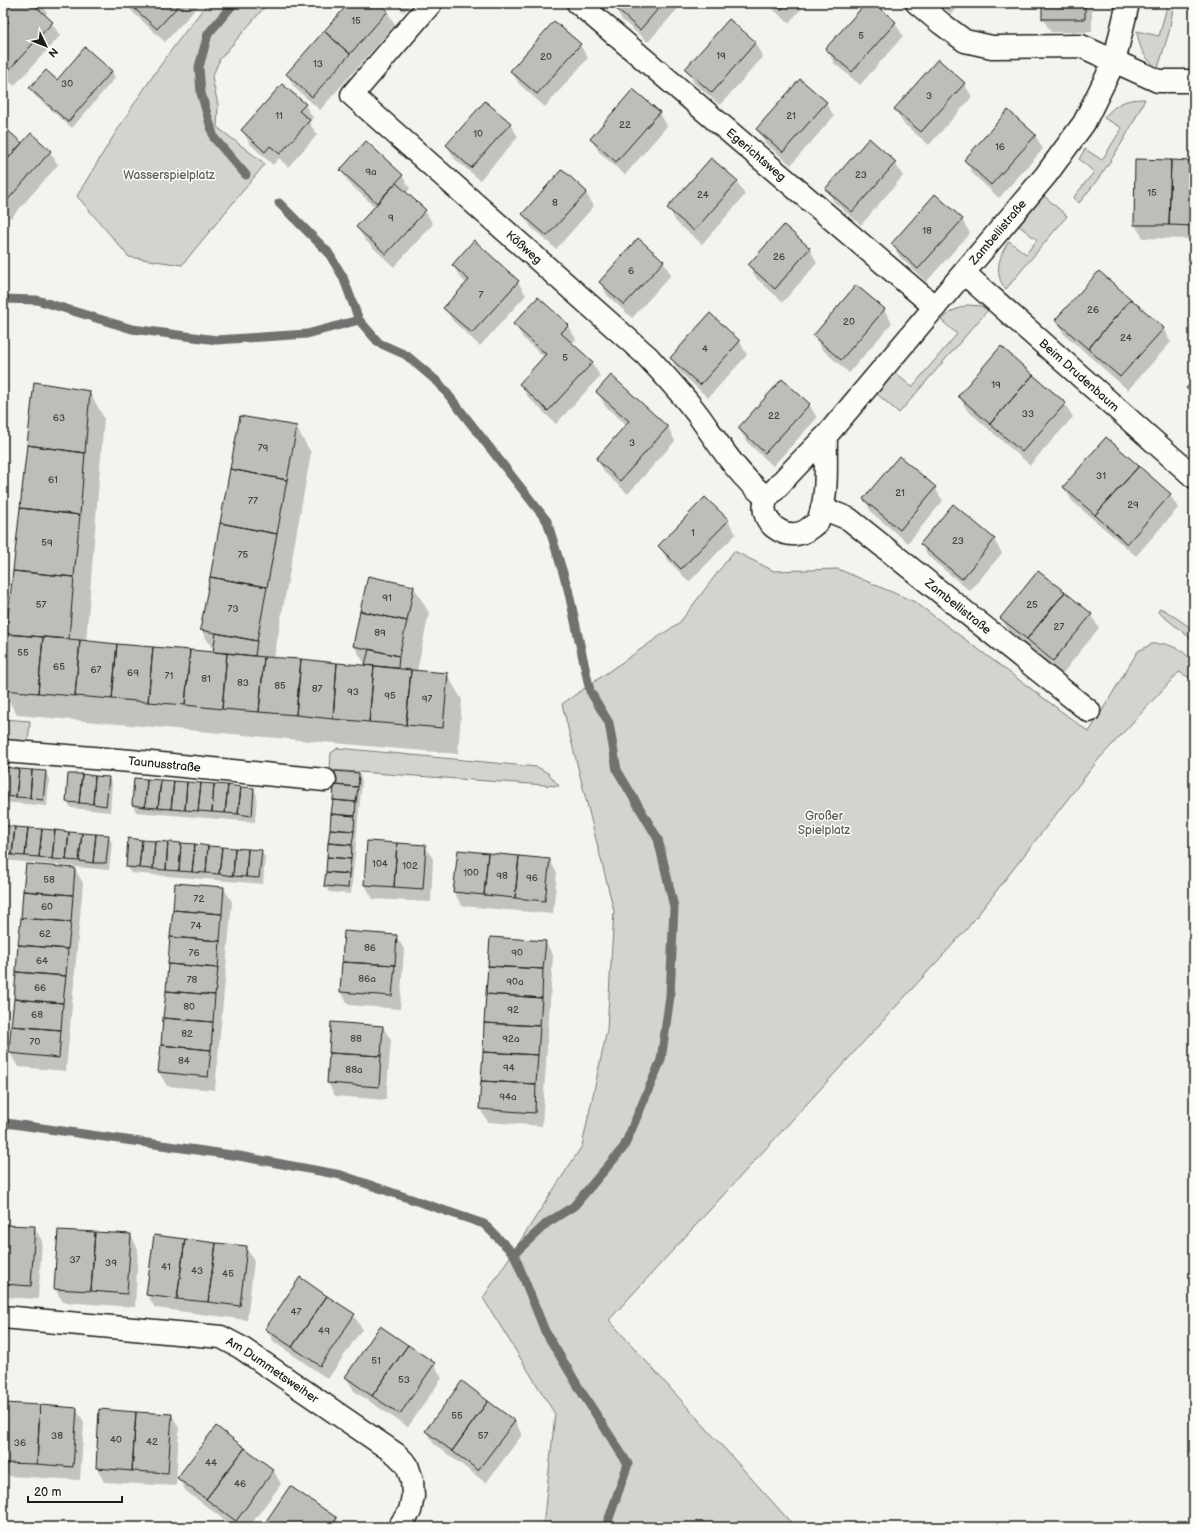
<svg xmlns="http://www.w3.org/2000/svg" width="1197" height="1530" font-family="'Balsamiq Sans',sans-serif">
<rect width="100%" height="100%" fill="#f4f3ee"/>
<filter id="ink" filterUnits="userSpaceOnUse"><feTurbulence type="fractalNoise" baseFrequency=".025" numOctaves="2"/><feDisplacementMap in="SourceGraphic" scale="8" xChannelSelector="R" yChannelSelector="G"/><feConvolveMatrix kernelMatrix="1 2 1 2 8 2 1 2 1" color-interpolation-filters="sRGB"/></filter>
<g filter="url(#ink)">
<!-- green -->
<path fill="#d4d3cf" stroke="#787876" d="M208 3H268L220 59 212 77 218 105 217 127 265 164 182 265 129 257 77 196C117 129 158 63 208 3Z
M1168 3H1174L1169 32 1158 68C1144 59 1139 47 1137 31L1159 36Z
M1145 99C1127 137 1106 171 1079 203L1073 198 1094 172 1079 159 1085 149 1102 160 1122 128 1104 118C1116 103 1126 99 1145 99Z
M1043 195 1067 216 1006 289C993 275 999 255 1009 241L1026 254 1037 240 1018 225Z
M967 305 981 306 988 310 899 413 877 394 895 373 912 387 957 334 941 320 952 311Z
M734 551 774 571 838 569 915 602 1089 732 1138 651 1152 644H1166L1181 650 1194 662V680L1179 672 1098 760 966 930 609 1320 795 1527H543L555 1414 483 1298 582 1146 607 1030 614 911 562 704 680 622Z
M1160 608 1166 611 1194 630V641L1158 612Z
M3 719 30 721 28 744 3 742Z
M338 748 537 767 548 773 559 786 330 770 331 753Z"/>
<!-- shadow -->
<path fill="#0003" d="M12 3H42L47 13 44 16 52 23 60 36 14 86 3 75V31L8 25 3 17V12Z
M123 3H201L165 42Z
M350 3H377L387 11 395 25 320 110 295 88 287 74Z
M394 3H412L404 12Z
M617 3H683L648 42 622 20 615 6Z
M766 3H806L789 23Z
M867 3H872L895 23 903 36 860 85 834 63 827 49Z
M939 3H961L951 14Z
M1043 3H1092V32H1051L1043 19Z
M729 21 755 43 763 57 720 105 694 83 687 69Z
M580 45 588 58 545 107 519 84 512 71Z
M112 71 115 78 72 128 34 95 31 89 57 81Z
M964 83 972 97 929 145 903 123 895 109Z
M634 90 660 113 667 126 625 175 599 152 591 139Z
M826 103 834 116 791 165 765 143 757 129Z
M305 105 313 118 309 122 317 135 288 167 279 158 273 165 250 144 242 130Z
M510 124 518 137 480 180 455 159 447 145Z
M3 127 22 144 50 152 58 165 11 218 3 211Z
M1035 135 1043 149 999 198 973 174 965 160Z
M1194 161V239L1143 238 1135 225Z
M895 163 903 176 861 225 834 202 827 189Z
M341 170 402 175 410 189 406 193 425 211 433 224 394 267 365 240 357 227 375 207 349 183Z
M562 170 586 193 594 206 556 249 531 227 523 214Z
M737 182 745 195 702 244 676 222 669 208Z
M962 220 970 233 926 282 900 257 892 244Z
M784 226 810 249 817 263 783 302 757 279 749 266Z
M474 242 518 282 526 295 480 346 453 321 445 308 467 284 461 278 453 265Z
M663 261 671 275 632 318 608 296 600 282Z
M884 310 892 323 849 373 822 349 814 336Z
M710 315 740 342 747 355 708 398 679 371 671 358Z
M1057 321 1163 328 1171 342 1128 390 1064 334Z
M515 324 568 326 576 339 572 344 592 363 600 376 556 424 528 397 520 384 544 357 523 338Z
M35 383 89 391 104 418 86 642 215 653 201 630 296 427 311 453 274 658 366 666 354 646 414 587 429 613 417 671 447 674 462 700 458 754 17 715 3 691V682Z
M598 392 668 427 675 441 628 494 605 473 597 459 627 425 605 406Z
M959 396 1065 404 1073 417 1030 465 967 410Z
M809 404 817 418 773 466 747 442 739 429Z
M900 458 935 488 943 501 908 543 872 513 864 499Z
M1064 487 1170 495 1178 508 1136 556 1072 501Z
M705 499 728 521 736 534 689 582 667 559 659 546Z
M994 540 1002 553 970 591 929 557 921 544Z
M1091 615 1099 628 1062 674 1009 631 1001 618Z
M3 768 46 772 49 779 47 806 3 802Z
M358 774 362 780 351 894 329 892 325 886Z
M108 778 112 784 110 812 71 808 67 802Z
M135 779 254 789 257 796 255 822 136 812 133 805Z
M3 827 108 836 112 843 109 870 3 860Z
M368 842 425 846 433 859 431 902 373 899 365 885Z
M261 851 265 857 263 884 131 873 127 866Z
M459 851 549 860 557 873 553 914 462 906 454 892Z
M26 865 75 869 83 883 66 1071 18 1067 10 1053Z
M176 884 224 888 232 902 215 1090 167 1086 159 1072Z
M396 936 404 949 400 1009 349 1005 341 992Z
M545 942 553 955 542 1126 488 1122 480 1109Z
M383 1027 391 1040 386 1100 335 1096 328 1083Z
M3 1226 34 1227 42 1241 38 1299 3 1297Z
M131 1235 138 1249 135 1307 63 1302 55 1289Z
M246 1247 254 1261 247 1320 155 1308 147 1294Z
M300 1279 354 1315 362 1329 328 1379 274 1342 266 1329Z
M380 1327 434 1364 442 1378 408 1427 354 1391 346 1377Z
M5 1404 76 1409 84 1422 80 1480 9 1476 3 1465Z
M100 1410 172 1415 179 1428 176 1486 104 1482 97 1468Z
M515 1421 522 1435 486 1483 434 1444 426 1431Z
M273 1470 281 1484 249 1527H234L186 1491 178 1478Z
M290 1487 337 1519 341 1527H264Z"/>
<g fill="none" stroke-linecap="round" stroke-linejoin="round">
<!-- stream -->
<path stroke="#72716f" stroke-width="9" d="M234 3 208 34 199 67 201 93 214 138 246 175
M279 203 328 252 343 277 359 320 379 343 406 355 439 383 547 521 568 589 590 691 609 723 617 770 658 839 674 907 670 996 661 1060 624 1147 574 1206 547 1223 514 1254
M3 299 37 300 132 329 217 340 307 334 359 320
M3 1124 6 1123 239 1156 341 1175 484 1224 514 1254 545 1331 581 1391 628 1464 606 1527"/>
</g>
<!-- building -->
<path fill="#bebdba" stroke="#1c1c1c" d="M10 3H36L34 5 53 22 6 73 3 70V29L9 22 3 16V11Z
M137 3H181L157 29 133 7Z
M349 3H379L388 11 350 54 324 31Z
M616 3H663L640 30 613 6Z
M773 3H787L781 10Z
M866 3H874L896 22 852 72 825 49Z
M1042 3H1085V19H1042Z
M729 19 756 42 712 93 685 69Z
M554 21 581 44 537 94 510 71Z
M324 31 350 54 312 97 286 74Z
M85 47 112 71 68 122 29 88 46 70 57 80Z
M938 59 965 83 921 132 894 109Z
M800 79 827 102 783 152 756 129Z
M282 84 306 104 299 111 310 120 280 154 270 146 265 152 241 130Z
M633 89 660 112 616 162 590 139Z
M485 101 511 123 471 168 446 145Z
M1008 110 1036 135 991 185 964 160Z
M3 126 22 143 3 164Z
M31 133 51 151 3 205V164Z
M869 138 896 162 852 212 825 189Z
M366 141 403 175 377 203 340 170Z
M711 158 738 181 694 231 667 208Z
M1135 159 1171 160 1169 225H1134Z
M1171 160 1194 161V226L1169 225Z
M562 169 587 192 547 236 522 214Z
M396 183 426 210 386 254 356 227Z
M935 194 963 219 918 269 891 244Z
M784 225 810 248 775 289 748 265Z
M638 238 664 261 624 305 599 282Z
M474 240 519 281 472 333 443 308 469 280 452 265Z
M1099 271 1131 299 1088 349 1055 320Z
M856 285 885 309 841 360 813 336Z
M538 297 569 325 561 333 593 362 548 411 519 384 546 354 513 324Z
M1131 299 1164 328 1120 377 1088 349Z
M710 313 740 341 700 385 670 358Z
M1001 346 1033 375 990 424 958 396Z
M611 375 668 427 620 481 596 459 629 421 596 392Z
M1033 375 1066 403 1022 452 990 424Z
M782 379 810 404 765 453 738 428Z
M1194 381V396L1186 388Z
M34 382 90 391 85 453 27 445Z
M240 416 297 426 287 480 230 469Z
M1106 437 1139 466 1095 515 1063 487Z
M27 445 85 453 80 515 20 508Z
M899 456 936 487 900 530 863 499Z
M1139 466 1171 494 1127 544 1095 515Z
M230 469 287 480 277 534 220 523Z
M705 497 729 520 681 569 658 546Z
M953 504 995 539 962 579 920 544Z
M20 508 80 515 74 577 13 571Z
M220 523 277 534 267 587 210 577Z
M13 571 74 577 69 639 6 634Z
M1038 571 1065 592 1027 639 1000 618Z
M368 576 414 586 407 621 360 611Z
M210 577 267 587 257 641 200 630Z
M1065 592 1092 614 1053 661 1027 639Z
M360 611 407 621 399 656 353 646Z
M216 633 257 641 255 656 213 652Z
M6 634 43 637 38 693 3 690V669Z
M43 637 80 640 75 696 38 693Z
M80 640 117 644 112 699 75 696Z
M117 644 153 647 148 702 112 699Z
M153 647 190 650 185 705 148 702Z
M369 649 399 656 398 668 365 665Z
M190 650 227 653 222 709 185 705Z
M227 653 264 657 259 712 222 709Z
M264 657 301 659 296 715 259 712Z
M301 659 337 663 333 719 296 715Z
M337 663 374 666 369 722 333 719Z
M374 666 411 670 406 725 369 722Z
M411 670 448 673 443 728 406 725Z
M6 767 19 769 16 797 3 796Z
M19 769 32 770 30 798 16 797Z
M32 770 46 771 43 800 30 798Z
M335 771 359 773 358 787 334 785Z
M68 774H82L79 803 66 802Z
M82 774 95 776 93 804 79 803Z
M95 776 109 777 106 806 93 804Z
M134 778 147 779 145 807 132 805Z
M147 779 161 780 158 808 145 807Z
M161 780 174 781 171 809 158 808Z
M174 781 187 782 185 810 171 809Z
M187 782 201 783 198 811 185 810Z
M201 783 214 784 212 812 198 811Z
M214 784 228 785 225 813 212 812Z
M228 785 241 787 238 814 225 813Z
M334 785 358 787 356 802 333 800Z
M241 787 254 788 252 816 238 814Z
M333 800 356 802 355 816 331 814Z
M331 814 355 816 354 831 330 829Z
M3 825 15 827 12 855 3 854Z
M15 827 28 828 25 856 12 855Z
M28 828 42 829 39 857 25 856Z
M42 829 55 830 52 859 39 857Z
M330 829 354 831 352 845 328 843Z
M55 830 69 832 66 860 52 859Z
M69 832 82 833 79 861 66 860Z
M82 833 96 834 93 863 79 861Z
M96 834 109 835 106 863H93Z
M128 838 142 840 139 868 126 867Z
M142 840 155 841 153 869 139 868Z
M155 841 168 842 166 870 153 869Z
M367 841 397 843 394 887 364 885Z
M168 842 181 843 179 871 166 870Z
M181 843 195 844 192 872 179 871Z
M328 843 352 845 351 859 327 857Z
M397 843 426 845 423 889 394 887Z
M195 844 208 846 206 873 192 872Z
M208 846 222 847 219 874 206 873Z
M222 847 235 848 233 876 219 874Z
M235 848 248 849 246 877 233 876Z
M248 849 262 850 259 878 246 877Z
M458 850 488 853 484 895 453 892Z
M488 853 519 856 515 898 484 895Z
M519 856 550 859 545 901 515 898Z
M327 857 351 859 349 874 326 872Z
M26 864 75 868 73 895 23 891Z
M326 872 349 874 348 888 324 886Z
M175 883 224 887 222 914 173 910Z
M23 891 73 895 71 922 21 918Z
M173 910 222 914 220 941 170 937Z
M21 918 71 922 68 949 18 945Z
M344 931 397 935 395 965 342 962Z
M170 937 220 941 218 968 168 964Z
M490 937 546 941 543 969 488 966Z
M18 945 68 949 66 976 16 972Z
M342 962 395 965 392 996 340 992Z
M168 964 218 968 215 995 166 991Z
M488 966 543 969 542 998 486 994Z
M16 972 66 976 63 1003 14 999Z
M166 991 215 995 213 1022 163 1018Z
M486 994 542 998 540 1026 484 1023Z
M14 999 63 1003 61 1030 11 1026Z
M163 1018 213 1022 211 1050 161 1045Z
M331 1022 383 1026 381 1056 329 1053Z
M484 1023 540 1026 538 1055 483 1052Z
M11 1026 61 1030 59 1058 9 1053Z
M161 1045 211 1050 208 1077 158 1072Z
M483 1052 538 1055 536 1084 481 1081Z
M329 1053 381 1056 379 1087 327 1083Z
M481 1081 536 1084 535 1113 479 1109Z
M3 1225 35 1226 31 1286 3 1284Z
M58 1230 95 1232 91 1291 54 1289Z
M95 1232 131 1234 127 1294 91 1291Z
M154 1235 185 1239 177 1299 146 1295Z
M185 1239 216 1243 208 1302 177 1299Z
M216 1243 247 1246 240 1306 208 1302Z
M300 1277 327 1296 292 1347 265 1329Z
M327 1296 355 1314 320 1366 292 1347Z
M380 1326 408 1345 372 1396 345 1377Z
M408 1345 435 1363 400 1414 372 1396Z
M462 1381 488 1401 452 1451 425 1431Z
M488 1401 515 1421 478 1470 452 1451Z
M4 1403 40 1405 37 1464 3 1463Z
M40 1405 77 1408 73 1467 37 1464Z
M99 1409 136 1412 132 1471 96 1468Z
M136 1412 172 1414 168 1473 132 1471Z
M216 1426 245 1448 206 1499 177 1478Z
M245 1448 274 1470 236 1521 206 1499Z
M290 1486 337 1518 331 1527H262Z"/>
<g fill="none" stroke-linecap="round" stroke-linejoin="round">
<!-- minor casing -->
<g stroke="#1c1c1c" stroke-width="25">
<g id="minor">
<path id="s1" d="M431 3 352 95 647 356C666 377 685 397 701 419 722 449 738 475 767 498"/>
<path id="s2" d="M578 3 935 307"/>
<path d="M917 3 942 24 965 41 992 47 1081 46 1158 81H1194"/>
<path id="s3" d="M964 273 1194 477"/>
<path id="s4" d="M826 436C825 464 829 495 818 521 816 524 814 525 811 527 789 547 755 521 767 498 770 494 776 489 779 485 794 468 810 452 826 436L1046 175 1084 123 1114 62 1128 3"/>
<path id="s5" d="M822 508 849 519 1089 711"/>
<path id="s6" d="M3 751 131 761 325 780"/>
<path id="s7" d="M3 1317 221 1337 240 1347 396 1454 407 1465 412 1480 413 1496 410 1511 399 1527"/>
</g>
</g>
<!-- minor -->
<use href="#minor" stroke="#fdfcf7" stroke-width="22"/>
</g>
</g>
<g text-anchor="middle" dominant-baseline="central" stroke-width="3" stroke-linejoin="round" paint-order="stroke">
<!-- number labels -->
<g font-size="10" fill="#444">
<text x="356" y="21">15</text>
<text x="861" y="36">5</text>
<text x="721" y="56">19</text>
<text x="546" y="57">20</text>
<text x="318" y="64">13</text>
<text x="67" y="84">30</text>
<text x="929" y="96">3</text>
<text x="279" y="116">11</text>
<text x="791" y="116">21</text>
<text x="625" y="125">22</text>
<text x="478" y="134">10</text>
<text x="1000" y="147">16</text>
<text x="371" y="172">9a</text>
<text x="861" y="175">23</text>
<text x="1152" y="193">15</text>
<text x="703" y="195">24</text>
<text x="555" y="203">8</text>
<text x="391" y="218">9</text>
<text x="927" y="231">18</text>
<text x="779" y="257">26</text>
<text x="631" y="271">6</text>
<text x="481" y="295">7</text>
<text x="1093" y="310">26</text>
<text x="849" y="322">20</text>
<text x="1126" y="338">24</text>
<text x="705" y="349">4</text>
<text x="565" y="358">5</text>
<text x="996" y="385">19</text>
<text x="1028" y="414">33</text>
<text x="774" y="416">22</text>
<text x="59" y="418">63</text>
<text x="632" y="443">3</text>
<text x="263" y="448">79</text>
<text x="1101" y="476">31</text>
<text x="53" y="480">61</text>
<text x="900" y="493">21</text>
<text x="253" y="501">77</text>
<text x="1133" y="505">29</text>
<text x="693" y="533">1</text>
<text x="958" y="541">23</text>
<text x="47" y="543">59</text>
<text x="243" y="555">75</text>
<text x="387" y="598">91</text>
<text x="41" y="605">57</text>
<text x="1032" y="605">25</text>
<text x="233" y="609">73</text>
<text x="1059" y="627">27</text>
<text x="380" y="633">89</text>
<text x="23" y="653">55</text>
<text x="59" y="667">65</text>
<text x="96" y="670">67</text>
<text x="133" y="673">69</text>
<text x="169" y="676">71</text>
<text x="206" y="679">81</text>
<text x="243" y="683">83</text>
<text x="280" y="686">85</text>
<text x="317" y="689">87</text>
<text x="353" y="692">93</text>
<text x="390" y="696">95</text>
<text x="427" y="699">97</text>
<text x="380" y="864">104</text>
<text x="410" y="866">102</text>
<text x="471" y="873">100</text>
<text x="502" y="876">98</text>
<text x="532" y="878">96</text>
<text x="49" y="880">58</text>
<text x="199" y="899">72</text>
<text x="47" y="907">60</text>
<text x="196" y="926">74</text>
<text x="45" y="934">62</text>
<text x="370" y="948">86</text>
<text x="194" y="953">76</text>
<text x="517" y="953">90</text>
<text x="42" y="961">64</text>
<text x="367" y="979">86a</text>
<text x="192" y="980">78</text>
<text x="515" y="982">90a</text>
<text x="40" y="988">66</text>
<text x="189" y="1007">80</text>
<text x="513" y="1010">92</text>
<text x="37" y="1015">68</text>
<text x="187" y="1034">82</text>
<text x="356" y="1039">88</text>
<text x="511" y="1039">92a</text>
<text x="35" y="1042">70</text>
<text x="184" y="1061">84</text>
<text x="509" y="1068">94</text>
<text x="354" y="1070">88a</text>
<text x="508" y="1097">94a</text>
<text x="75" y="1260">37</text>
<text x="111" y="1263">39</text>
<text x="166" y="1267">41</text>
<text x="197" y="1271">43</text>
<text x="228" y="1274">45</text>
<text x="296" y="1312">47</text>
<text x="324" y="1331">49</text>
<text x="376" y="1361">51</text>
<text x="404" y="1380">53</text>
<text x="457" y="1416">55</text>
<text x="57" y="1436">38</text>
<text x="483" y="1436">57</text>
<text x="116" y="1440">40</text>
<text x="152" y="1442">42</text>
<text x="20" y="1443">36</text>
<text x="211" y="1463">44</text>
<text x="240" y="1484">46</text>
</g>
<!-- street labels -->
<g font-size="12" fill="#1c1c1c" stroke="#fdfcf7">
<text stroke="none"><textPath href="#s2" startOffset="234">Egerichtsweg</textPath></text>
<text stroke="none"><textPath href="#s4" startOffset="520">Zambellistraße</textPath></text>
<text stroke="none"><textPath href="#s1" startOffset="351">Kößweg</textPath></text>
<text stroke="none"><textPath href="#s3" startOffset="154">Beim Drudenbaum</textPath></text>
<text stroke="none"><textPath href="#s5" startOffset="169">Zambellistraße</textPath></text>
<text stroke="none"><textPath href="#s6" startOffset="162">Taunusstraße</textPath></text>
<text stroke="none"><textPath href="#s7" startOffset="280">Am Dummetsweiher</textPath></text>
</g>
<!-- park labels -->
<g font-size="12" fill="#5c5c5b" stroke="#fdfcf7">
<text x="169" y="175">Wasserspielplatz</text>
<text x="824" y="816">Großer<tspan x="824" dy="14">Spielplatz</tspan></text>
</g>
</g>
<!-- margin -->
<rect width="1197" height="1530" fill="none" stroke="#fdfcf7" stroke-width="16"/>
<rect x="8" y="8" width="1181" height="1514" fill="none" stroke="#1c1c1c" stroke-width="1.5" filter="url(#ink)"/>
<!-- north arrow -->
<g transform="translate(46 46) rotate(133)" stroke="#fdfcf7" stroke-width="3" paint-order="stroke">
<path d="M0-3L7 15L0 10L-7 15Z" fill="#1c1c1c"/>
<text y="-6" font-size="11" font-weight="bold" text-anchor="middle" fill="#1c1c1c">N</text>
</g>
<!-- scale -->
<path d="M28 1496v6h94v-6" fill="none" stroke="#1c1c1c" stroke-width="2"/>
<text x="34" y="1496" font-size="12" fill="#1c1c1c" stroke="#fdfcf7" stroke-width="3" paint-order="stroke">20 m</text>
</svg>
